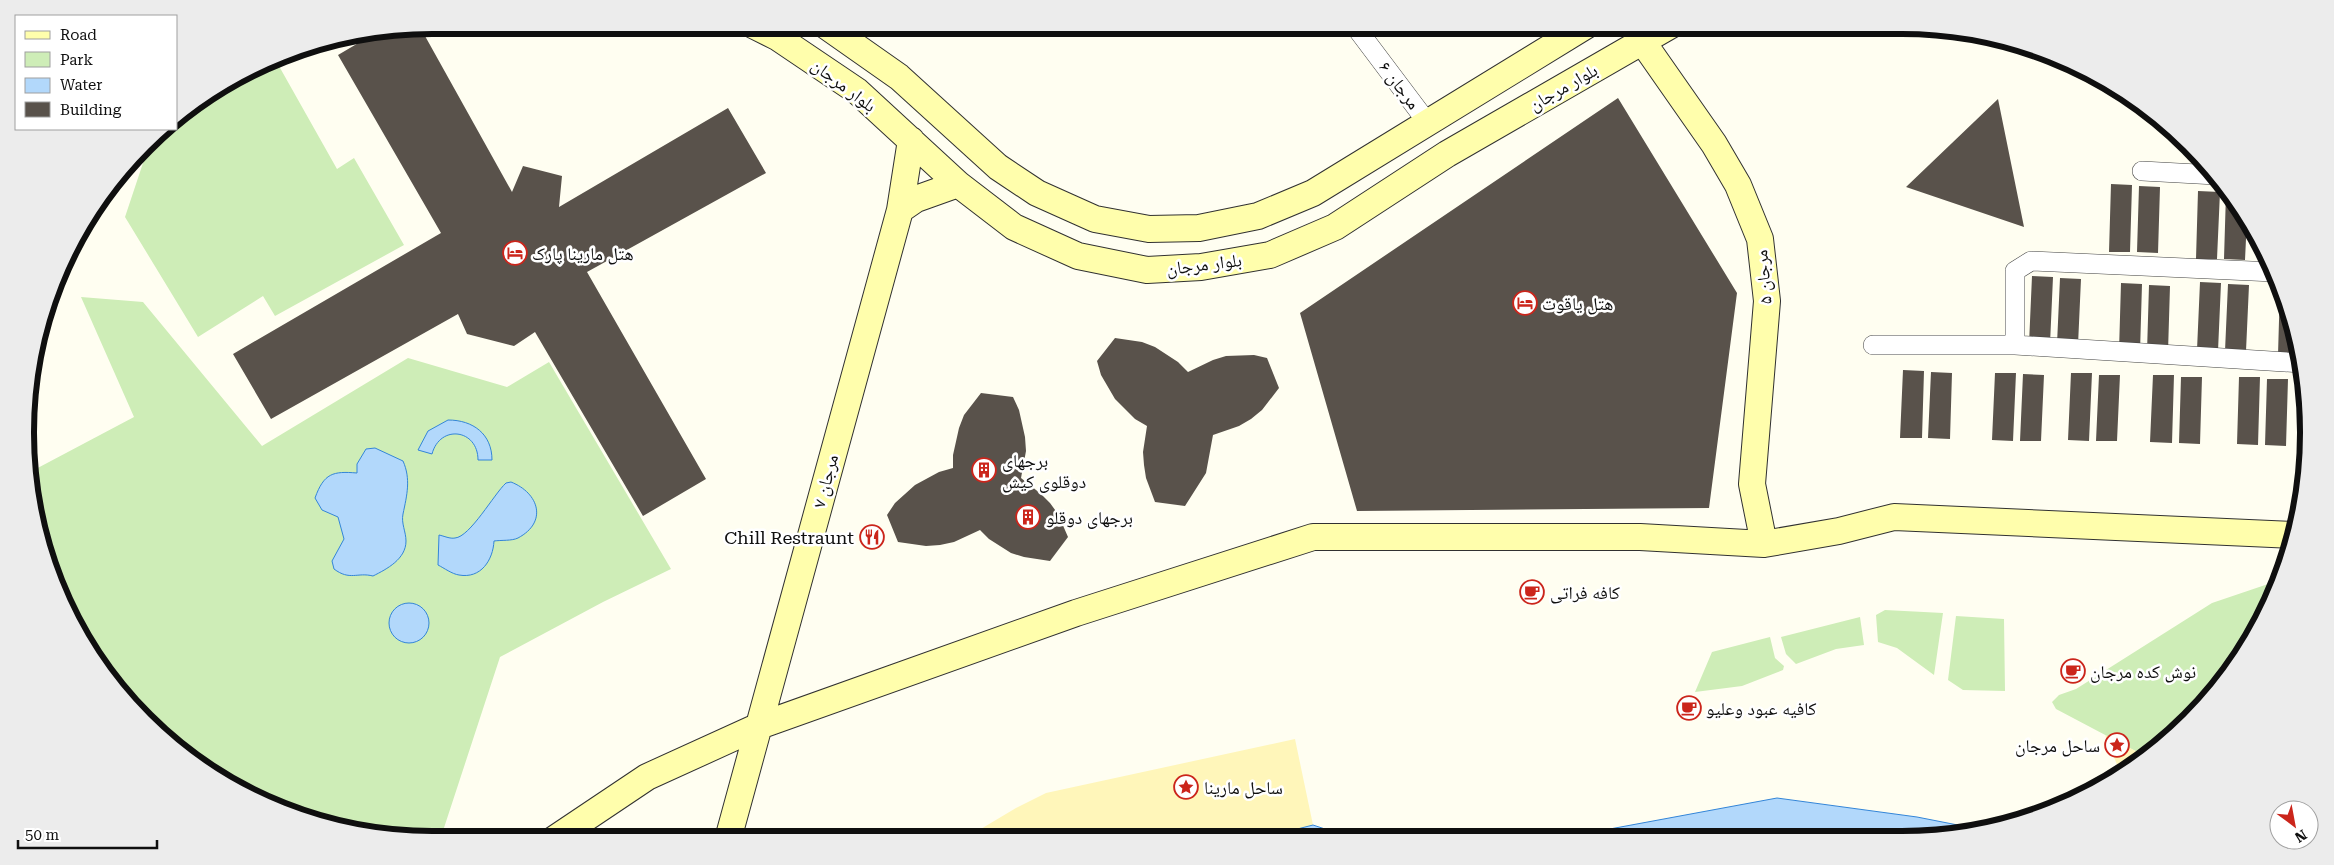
<svg xmlns="http://www.w3.org/2000/svg" width="2334" height="865" font-family="'Roboto Serif','Noto Naskh Arabic',serif">
<rect width="100%" height="100%" fill="#fffef1"/>
<!-- green -->
<path fill="#ceedb7" d="M275 59 337 169 354 158 404 245 275 316 263 296 198 337 125 217 149 145 162 129H176V117L229 80Z
M81 297 143 302 262 446 408 358 507 387 549 362 671 569 603 602 500 657 440 840 327 826 252 798 185 756 94 659 56 589 33 512 32 471 134 417Z
M2277 581 2254 637 2170 739 2145 756 2056 709 2052 702 2059 695 2076 689 2212 603Z
M1885 610 1943 613 1934 675 1897 648 1878 642 1876 615Z
M1956 616 2004 619 2005 691 1963 690 1948 680Z
M1860 617 1864 645 1836 649 1796 664 1786 654 1781 637Z
M1770 637 1775 658 1784 666 1783 670 1742 686 1695 692 1712 652Z"/>
<!-- sand -->
<path fill="#fff6ba" d="M2105 735 2145 756 2120 772Z
M1295 739 1313 825 1262 838 964 839 1016 808 1046 793Z"/>
<!-- water -->
<path fill="#b2d8fb" stroke="#3385d8" d="M448 420C473 420 492 434 492 460H478C478 429 440 424 432 454L418 450 428 431Z
M375 448 403 461C411 479 407 495 403 514 401 523 406 532 406 541 406 559 387 569 373 576 357 572 350 581 334 569L332 561 344 539 338 517 322 510 315 498C324 473 333 471 357 473V464L366 449Z
M511 482C539 493 548 522 518 538 512 541 501 540 494 541 493 560 481 579 459 575 452 574 444 568 438 565L439 535C444 536 450 539 455 538 470 537 494 494 506 483Z
M389 623a20 20 0 1 1 40 0a20 20 0 1 1-40 0Z
M1777 798 1917 817 1978 829 1955 836 1508 838 1599 831Z
M1313 825 1352 838H1262Z"/>
<!-- building -->
<path fill="#59524b" d="M420 27 512 192 523 166 562 176 559 207 728 108 766 173 587 272 706 479 643 516 535 332 514 346 467 334 458 314 271 419 233 354 441 233 338 55 372 35Z
M1618 98 1737 293 1709 508 1357 511 1300 313Z
M1998 99 2024 227 1906 187Z
M2111 184 2132 185 2130 252H2109Z
M2139 186 2160 187 2158 253 2137 252Z
M2198 191 2220 192 2217 259H2196Z
M2226 193H2229L2247 218 2245 260 2224 259Z
M2032 276 2053 277 2050 344H2029Z
M2060 278 2081 279 2078 345 2057 344Z
M2200 282 2221 283 2218 351 2197 350Z
M2121 283 2142 284 2140 352 2119 351Z
M2228 284 2249 285 2246 351H2225Z
M2149 285 2170 286 2168 352H2147Z
M2280 286 2287 302 2299 356 2278 355Z
M1115 338 1142 342 1155 347 1178 362 1188 372 1213 360 1226 356 1254 355 1267 358 1279 388 1262 410 1251 419 1239 426 1213 435 1206 473 1185 506 1155 502 1146 478 1144 465 1143 452 1147 426 1135 419 1115 399 1101 375 1097 361Z
M1903 370 1924 371 1922 438H1900Z
M1931 372 1952 373 1950 439 1928 438Z
M1995 373H2016L2013 441 1992 440Z
M2071 373H2092L2089 441 2068 440Z
M2023 374 2044 375 2041 441H2020Z
M2099 375H2120L2117 441H2096Z
M2153 375H2174L2172 443 2150 442Z
M2181 377H2202L2200 444 2179 443Z
M2239 377H2260L2258 445 2237 444Z
M2267 379H2288L2286 446 2265 445Z
M981 393 1013 397 1019 410 1025 437 1026 451 1021 478 1041 494 1050 503 1058 514 1068 537 1050 561 1024 557 1011 553 989 539 980 530 954 542 940 545 926 546 898 542 887 515 895 503 915 485 939 472 953 468V455L959 428 964 415Z"/>
<g fill="none" stroke-linecap="round" stroke-linejoin="round">
<!-- street casing -->
<g stroke="#424242" stroke-width="20">
<path id="street" d="M1354 25 1427 122
M2142 171 2216 175
M1873 345H2015L2302 363
M2015 345V271L2031 261 2274 272"/>
</g>
<!-- secondary casing -->
<g stroke="#313131" stroke-width="28">
<path id="secondary" d="M753 25 777 37 857 91 958 184 1014 227 1078 256 1147 270 1201 267 1270 255 1335 227 1447 154 1671 25
M825 25 899 77 998 167 1037 193 1095 219 1149 229 1199 228 1258 216 1313 193 1587 25
M1642 41 1714 144 1738 185 1760 239 1767 301 1752 484 1764 544
M900 210 916 199 958 184
M728 839 900 210 911 140
M553 840 647 777 759 726 1076 613 1313 537H1640L1764 544 1839 531 1894 517 2296 535"/>
</g>
<!-- street -->
<use href="#street" stroke="#fff" stroke-width="19"/>
<!-- secondary -->
<use href="#secondary" stroke="#fffeac" stroke-width="26"/>
</g>
<!-- icons -->
<defs>
<g id="hotel-ring" transform="scale(1.25)"><circle r="9.5" fill="#fff" stroke="#cb251b" stroke-width="1.5"/><path d="M-6-4.5h1.5V1H6V5H4.5V3h-9V5H-6ZM-4 0a1.8 1.8 0 1 1 3.6 0ZM.5 0V-2.5h3Q6-2.5 6 0Z" fill="#cb251b"/></g>
<g id="building-ring" transform="scale(1.25)"><circle r="9.5" fill="#fff" stroke="#cb251b" stroke-width="1.5"/><path d="M-4-6H4V6H1V3H-1V6H-4ZM-2.5-4.3h1.7v1.8h-1.7ZM.8-4.3h1.7v1.8H.8ZM-2.5-1h1.7V.8h-1.7ZM.8-1h1.7V.8H.8Z" fill="#cb251b"/></g>
<g id="restaurant-ring" transform="scale(1.25)"><circle r="9.5" fill="#fff" stroke="#cb251b" stroke-width="1.5"/><path d="M-5-6h1v4h1v-4h1v4h1v-4h1v5L-1.5 .5V6h-2V.5L-5-1ZM5-6V6H3V1.5H1.5Q1.5-4 5-6Z" fill="#cb251b"/></g>
<g id="cafe-ring" transform="scale(1.25)"><circle r="9.5" fill="#fff" stroke="#cb251b" stroke-width="1.5"/><path d="M-5.5-4.5H6V0H3Q3 3.5 0 3.5H-2.5Q-5.5 3.5-5.5 0ZM3-3.2v2h1.7v-2ZM-6 4.5H4V6H-6Z" fill="#cb251b"/></g>
<g id="sight-ring" transform="scale(1.25)"><circle r="9.5" fill="#fff" stroke="#cb251b" stroke-width="1.5"/><path d="M0-6L1.8-2.2L6-1.7L2.9 1.2L3.7 5.4L0 3.3L-3.7 5.4L-2.9 1.2L-6-1.7L-1.8-2.2Z" fill="#cb251b"/></g>
</defs>
<g fill-rule="evenodd">
<use href="#hotel-ring" x="515" y="253"/>
<use href="#hotel-ring" x="1525" y="303"/>
<use href="#building-ring" x="984" y="470"/>
<use href="#building-ring" x="1028" y="517"/>
<use href="#restaurant-ring" x="872" y="537"/>
<use href="#cafe-ring" x="1532" y="592"/>
<use href="#cafe-ring" x="2073" y="671"/>
<use href="#cafe-ring" x="1689" y="708"/>
<use href="#sight-ring" x="2117" y="745"/>
<use href="#sight-ring" x="1186" y="787"/>
</g>
<g text-anchor="middle" dominant-baseline="central" stroke-width="5" stroke-linejoin="round" paint-order="stroke">
<!-- street labels -->
<g font-size="18" fill="#0f0f0f" stroke="#fff">
<text transform="translate(844 85) rotate(37)">بلوار مرجان</text>
<text transform="translate(1400 85) rotate(53)">مرجان ۶</text>
<text transform="translate(1563 87) rotate(-30)">بلوار مرجان</text>
<text transform="translate(1204 264) rotate(-7)">بلوار مرجان</text>
<text transform="translate(1763 277) rotate(-95)">مرجان ۵</text>
<text transform="translate(825 481) rotate(-75)">مرجان ۷</text>
</g>
<!-- poi labels -->
<g font-size="18" fill="#0f0f0f" stroke="#fff" text-anchor="start">
<text x="532" y="253">هتل مارینا پارک</text>
<text x="1542" y="303">هتل یاقوت</text>
<text x="1002" y="460">برجهای<tspan x="1002" dy="21">دوقلوی کیش</tspan></text>
<text x="1046" y="517">برجهای دوقلو</text>
<text x="854" y="537" text-anchor="end">Chill Restraunt</text>
<text x="1550" y="592">کافه فراتی</text>
<text x="2090" y="671">نوش کده مرجان</text>
<text x="1706" y="708">کافیه عبود وعلیو</text>
<text x="2100" y="745" text-anchor="end">ساحل مرجان</text>
<text x="1204" y="787">ساحل مارینا</text>
</g>
</g>
<!-- crop -->
<path d="M0 0H2334V865H0ZM432 34H1902A398 398 0 0 1 2300 432V433A398 398 0 0 1 1902 831H432A398 398 0 0 1 34 433V432A398 398 0 0 1 432 34Z" fill="#ececec" fill-rule="evenodd"/>
<path fill="none" stroke="#0f0f0f" stroke-width="6" d="M432 34H1902A398 398 0 0 1 2300 432V433A398 398 0 0 1 1902 831H432A398 398 0 0 1 34 433V432A398 398 0 0 1 432 34Z"/>
<!-- legend -->
<rect x="15" y="15" width="162" height="115" fill="#ffffff" stroke="#9f9f9f"/>
<rect x="25" y="31" width="25" height="8" fill="#fffeac" stroke="#9f9f9f"/>
<text x="60" y="40" font-size="15" fill="#0f0f0f">Road</text>
<rect x="25" y="52" width="25" height="15" fill="#ceedb7" stroke="#9f9f9f"/>
<text x="60" y="65" font-size="15" fill="#0f0f0f">Park</text>
<rect x="25" y="78" width="25" height="15" fill="#b2d8fb" stroke="#9f9f9f"/>
<text x="60" y="90" font-size="15" fill="#0f0f0f">Water</text>
<rect x="25" y="102" width="25" height="15" fill="#59524b" stroke="#9f9f9f"/>
<text x="60" y="115" font-size="15" fill="#0f0f0f">Building</text>
<!-- north arrow -->
<g transform="translate(2294 825) rotate(148)"><circle r="24" fill="#ffffff" stroke="#9f9f9f"/>
<path d="M0-4L9 19L0 12L-9 19Z" fill="#cb251b"/>
<text y="-8" font-size="14" font-weight="bold" text-anchor="middle" fill="#0f0f0f">N</text>
</g>
<!-- scale -->
<path d="M18 840v8h139v-8" fill="none" stroke="#0f0f0f" stroke-width="2.5"/>
<text x="25" y="840" font-size="15" fill="#0f0f0f" stroke="#ffffff" stroke-width="4" paint-order="stroke">50 m</text>
</svg>
